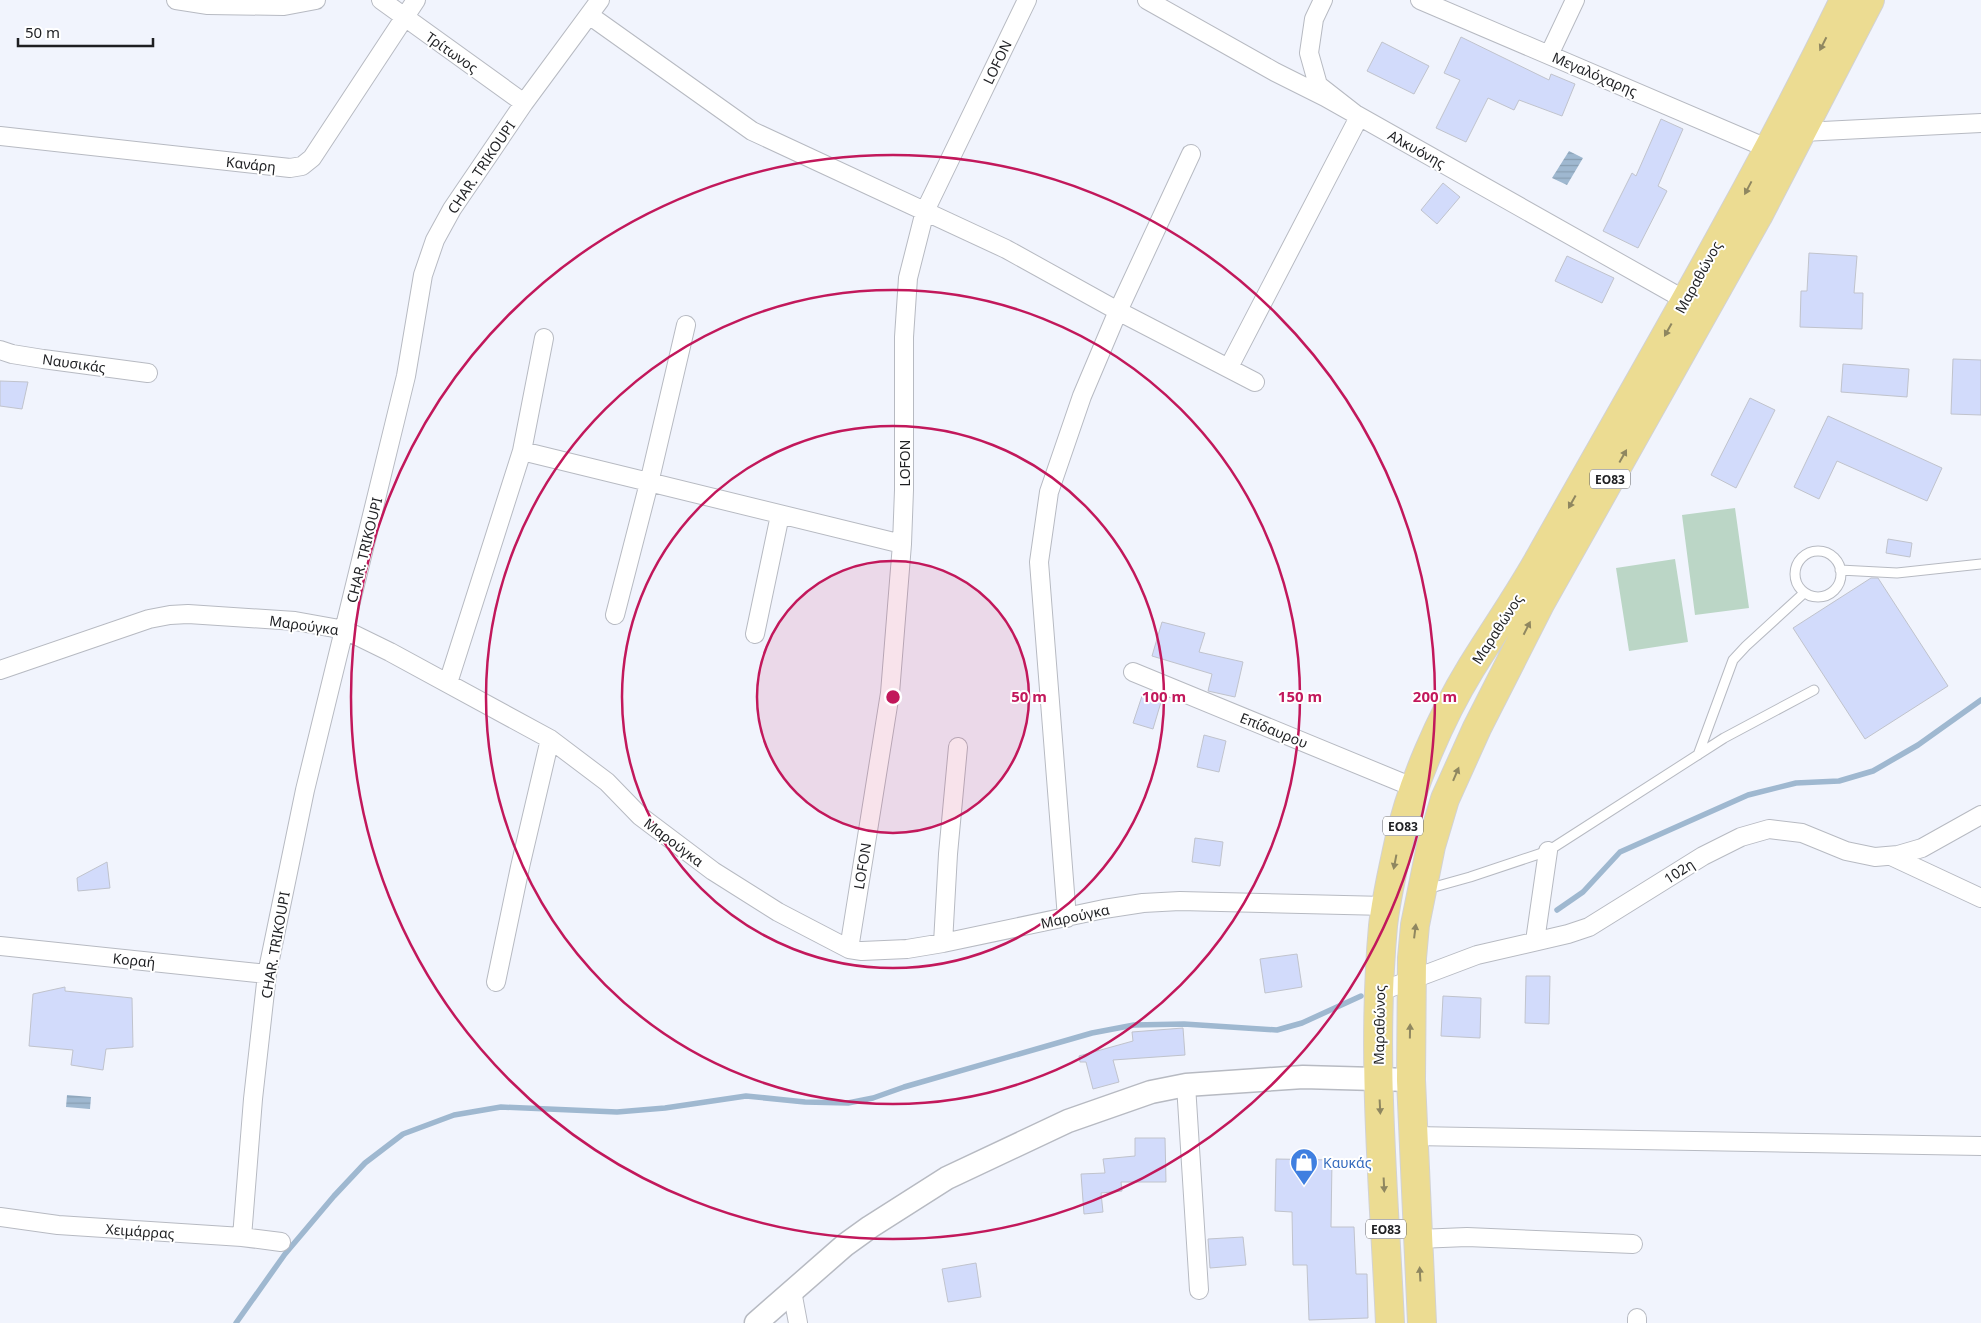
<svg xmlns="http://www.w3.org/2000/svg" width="1981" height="1323" font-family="'Noto Sans',sans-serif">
<defs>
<pattern id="water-rules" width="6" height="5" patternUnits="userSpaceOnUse" patternTransform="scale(1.25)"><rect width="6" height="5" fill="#9fb8d0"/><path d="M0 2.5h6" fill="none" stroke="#889eb2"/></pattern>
</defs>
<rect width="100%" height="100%" fill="#f1f4fd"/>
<!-- pitch -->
<path fill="#bbd6c6" d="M1735 508 1749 608 1695 615 1682 515Z
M1675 559 1688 642 1629 651 1616 568Z"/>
<!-- water -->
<path fill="url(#water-rules)" d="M1569 151 1583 158 1567 185 1552 178Z
M67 1095 91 1097 90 1109 66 1107Z"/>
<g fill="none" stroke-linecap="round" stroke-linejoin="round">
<!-- stream -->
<path stroke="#9fb8d0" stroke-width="5.5" d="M1557 910 1583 892 1620 852 1748 795 1796 783 1839 781 1873 771 1918 745 1981 700
M236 1323 285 1254 334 1196 365 1163 403 1134 454 1115 501 1107 617 1112 665 1108 746 1096 805 1102 848 1103 873 1098 904 1087 1092 1033 1134 1025 1184 1024 1277 1030 1302 1023 1361 996"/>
</g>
<!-- building -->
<path fill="#d2dbfb" stroke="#c0c3cc" d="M1461 37 1549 80 1551 74 1575 84 1562 116 1519 100 1514 110 1488 98 1466 142 1436 128 1460 80 1444 73Z
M1382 42 1429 66 1414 94 1367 71Z
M1661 119 1683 129 1658 186 1667 191 1638 248 1603 231 1632 173 1636 176Z
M1443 183 1460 197 1437 224 1421 210Z
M1809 253 1857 256 1854 293H1863L1862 329 1800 327 1801 291H1807Z
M1567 256 1614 278 1602 303 1555 281Z
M1953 359 1981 360V415L1951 414Z
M1843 364 1909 369 1907 397 1841 392Z
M0 381 28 382 22 409 0 406Z
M1750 398 1775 410 1736 488 1711 475Z
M1828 416 1942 468 1927 501 1837 461 1819 499 1794 487Z
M1888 539 1912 543 1910 557 1886 553Z
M1871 578H1878L1948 686 1865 739 1793 628Z
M1162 622 1205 633 1199 652 1243 662 1235 697 1208 691 1212 674 1152 656Z
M1142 696 1161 702 1153 729 1133 723Z
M1204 735 1226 741 1219 772 1197 767Z
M1195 838 1223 842 1220 866 1192 862Z
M107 862 110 888 78 891 77 878Z
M1297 954 1302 987 1265 993 1260 959Z
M1526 976H1550L1549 1024 1525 1023Z
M65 987V991L132 998 133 1047 106 1049 103 1070 71 1065 73 1050 29 1046 33 994Z
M1443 996 1481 998 1480 1038 1441 1036Z
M1183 1028 1185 1055 1113 1060 1119 1082 1093 1089 1086 1062H1080L1079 1056 1133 1041 1132 1032Z
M1135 1138H1165L1166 1182H1121L1122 1191 1101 1193 1103 1212 1084 1214 1081 1174 1105 1173 1103 1159 1135 1156Z
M1276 1159 1332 1160 1331 1227H1354L1356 1274H1367L1368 1318 1309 1320 1307 1265H1293L1292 1212 1275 1211Z
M1243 1237 1246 1265 1210 1268 1208 1239Z
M976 1263 981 1297 948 1302 942 1269Z"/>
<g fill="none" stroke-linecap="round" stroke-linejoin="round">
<!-- service casing -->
<g stroke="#b7bac2" stroke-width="11">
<path id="service" d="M1795 574a23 23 0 1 1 46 0a23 23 0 1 1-46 0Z
M1840 570 1897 573 1981 564
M1698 755 1733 660 1746 646 1804 593
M1427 889 1470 877 1548 851 1724 738 1814 690"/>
</g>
<!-- minor casing -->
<g stroke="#b7bac2" stroke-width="20">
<path id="minor" d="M176 0 208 5 284 6 316 0
M381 0 524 103
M1147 0 1275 72 1325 97 1685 300
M1420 0 1769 149
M589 15 752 131 1006 249 1118 311 1255 382
M1549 55 1575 0
M1803 132 1981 123
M0 136 290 168 302 166 312 158 416 0
M0 350 12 354 43 359 148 373
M1229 367 1359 117 1318 85 1309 53 1314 19 1323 0
M522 451 902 544
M615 615 649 483 686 325
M755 634 780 515
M0 670 149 619 170 615 188 614 295 621 345 630 390 652 550 739 607 782 640 816 713 871 778 912 849 949 862 951 907 949 943 943 1104 909 1143 903 1180 901 1386 906
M1133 672 1415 788
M448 683 522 451 544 338
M1891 856 1981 898
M1067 918 1039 562 1049 492 1082 396 1118 311 1191 154
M1535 941 1548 851
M943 943 948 854 958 747
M0 946 267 974
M849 949 890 693 902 544 904 490V337L908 278 925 211 1027 0
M496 982 520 867 550 739
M1379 992 1477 955 1568 934 1589 927 1703 856 1741 837 1769 829 1802 833 1846 851 1875 857 1898 855 1922 848 1981 815
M1186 1085 1199 1290
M1413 1136 1981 1146
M0 1217 58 1225 242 1237 281 1242
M242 1237 253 1099 267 974 305 790 406 376 423 275 435 240 452 209 524 103 600 0
M1418 1239 1467 1237 1633 1244
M792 1291 798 1323
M1637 1323V1318"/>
</g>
<!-- tertiary casing -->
<g stroke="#b7bac2" stroke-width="25">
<path id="tertiary" d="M756 1323 845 1245 870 1227 947 1178 1068 1121 1151 1092 1186 1085 1303 1077 1411 1080"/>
</g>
<!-- primary casing -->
<g stroke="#d2d2d3" stroke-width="30">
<path id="primary" d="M1390 1323C1384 1191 1371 1058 1383 926 1386 898 1393 869 1399 841 1411 785 1441 717 1471 668 1495 629 1521 592 1543 552 1646 369 1753 188 1844 0
M1422 1323 1411 1080 1412 958 1415 925 1431 846 1445 799 1477 728 1540 604 1758 216 1870 0"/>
</g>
<!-- service -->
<use href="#service" stroke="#fff" stroke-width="9"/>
<!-- minor -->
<use href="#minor" stroke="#fff" stroke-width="18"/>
<!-- tertiary -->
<use href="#tertiary" stroke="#fff" stroke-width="22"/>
<!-- primary -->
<use href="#primary" stroke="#ecdc92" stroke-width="28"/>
</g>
<!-- one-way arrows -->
<defs><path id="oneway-solid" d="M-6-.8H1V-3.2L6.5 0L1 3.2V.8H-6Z" transform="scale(1.25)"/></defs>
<g fill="#8f8760">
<use href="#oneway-solid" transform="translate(1823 44) rotate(117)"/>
<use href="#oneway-solid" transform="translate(1748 188) rotate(118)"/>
<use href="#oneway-solid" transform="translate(1668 330) rotate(119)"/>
<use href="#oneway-solid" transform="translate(1623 456) rotate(-61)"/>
<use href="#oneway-solid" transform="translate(1572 502) rotate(119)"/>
<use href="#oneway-solid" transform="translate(1527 628) rotate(-63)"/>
<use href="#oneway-solid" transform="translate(1456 774) rotate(-67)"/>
<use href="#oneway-solid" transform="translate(1395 862) rotate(101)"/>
<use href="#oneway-solid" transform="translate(1415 931) rotate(-83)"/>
<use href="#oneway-solid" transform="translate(1410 1031) rotate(-89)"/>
<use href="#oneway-solid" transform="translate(1380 1107) rotate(87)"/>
<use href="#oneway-solid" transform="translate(1384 1185) rotate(87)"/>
<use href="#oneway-solid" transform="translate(1420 1274) rotate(-93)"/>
</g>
<!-- distance rings -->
<circle cx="893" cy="697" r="136" fill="#c2185b" fill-opacity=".12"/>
<g fill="none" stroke="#c2185b" stroke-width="2.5">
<circle cx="893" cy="697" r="136"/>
<circle cx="893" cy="697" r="271"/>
<circle cx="893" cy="697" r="407"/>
<circle cx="893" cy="697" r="542"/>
</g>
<!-- icons -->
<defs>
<g id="shop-pin" transform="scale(1.4375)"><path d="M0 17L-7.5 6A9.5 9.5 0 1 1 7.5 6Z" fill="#3f7fe0" stroke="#fff"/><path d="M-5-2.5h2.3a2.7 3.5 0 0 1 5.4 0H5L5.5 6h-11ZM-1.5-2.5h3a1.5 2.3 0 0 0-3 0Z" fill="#fff"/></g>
</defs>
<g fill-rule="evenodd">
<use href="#shop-pin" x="1304" y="1162"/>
</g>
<g text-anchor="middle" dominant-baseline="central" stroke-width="4" stroke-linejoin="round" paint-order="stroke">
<!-- shield labels -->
<g fill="#fff" stroke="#626264" stroke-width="1">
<rect x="1590" y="469.5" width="40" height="19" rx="4"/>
<rect x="1383" y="816.5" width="40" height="19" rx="4"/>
<rect x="1366" y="1219.5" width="40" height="19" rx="4"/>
</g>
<g font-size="12" font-weight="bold" fill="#1e1f22">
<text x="1610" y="479">ΕΟ83</text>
<text x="1403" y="826">ΕΟ83</text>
<text x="1386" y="1229">ΕΟ83</text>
</g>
<!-- street labels -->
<g font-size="14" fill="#1e1f22" stroke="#fff">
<text transform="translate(452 52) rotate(35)">Τρίτωνος</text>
<text transform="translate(997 62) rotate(-64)">LOFON</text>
<text transform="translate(1595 74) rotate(23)">Μεγαλόχαρης</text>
<text transform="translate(1417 149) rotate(29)">Αλκυόνης</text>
<text transform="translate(251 164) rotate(6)">Κανάρη</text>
<text transform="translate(481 167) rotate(-56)">CHAR. TRIKOUPI</text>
<text transform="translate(1698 277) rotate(-61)">Μαραθώνος</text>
<text transform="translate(74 363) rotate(8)">Ναυσικάς</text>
<text transform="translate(904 463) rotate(-90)">LOFON</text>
<text transform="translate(364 550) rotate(-76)">CHAR. TRIKOUPI</text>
<text transform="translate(304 625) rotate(8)">Μαρούγκα</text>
<text transform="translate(1497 629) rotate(-57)">Μαραθώνος</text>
<text transform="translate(1274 730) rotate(22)">Επίδαυρου</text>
<text transform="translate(674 842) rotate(37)">Μαρούγκα</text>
<text transform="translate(862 866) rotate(-81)">LOFON</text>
<text transform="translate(1679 871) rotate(-33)">102η</text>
<text transform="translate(1075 916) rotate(-12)">Μαρούγκα</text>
<text transform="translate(275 945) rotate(-80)">CHAR. TRIKOUPI</text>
<text transform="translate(134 960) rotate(6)">Κοραή</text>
<text transform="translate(1379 1025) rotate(-89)">Μαραθώνος</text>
<text transform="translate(140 1231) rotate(4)">Χειμάρρας</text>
</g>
<!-- shop labels -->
<g font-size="14" fill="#366cbe" stroke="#fff" text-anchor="start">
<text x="1323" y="1162">Καυκάς</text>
</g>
</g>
<circle cx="893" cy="697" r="8" fill="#c2185b" stroke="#fff" stroke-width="2.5"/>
<g font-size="15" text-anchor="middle" font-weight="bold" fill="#c2185b" stroke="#fff" stroke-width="4" stroke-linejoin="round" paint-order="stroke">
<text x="1029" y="702">50 m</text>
<text x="1164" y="702">100 m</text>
<text x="1300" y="702">150 m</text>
<text x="1435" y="702">200 m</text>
</g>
<!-- scale -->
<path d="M18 38v8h135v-8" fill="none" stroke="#1e1f22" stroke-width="2.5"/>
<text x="25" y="38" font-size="15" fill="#1e1f22" stroke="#ffffff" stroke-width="4" paint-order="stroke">50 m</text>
</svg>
